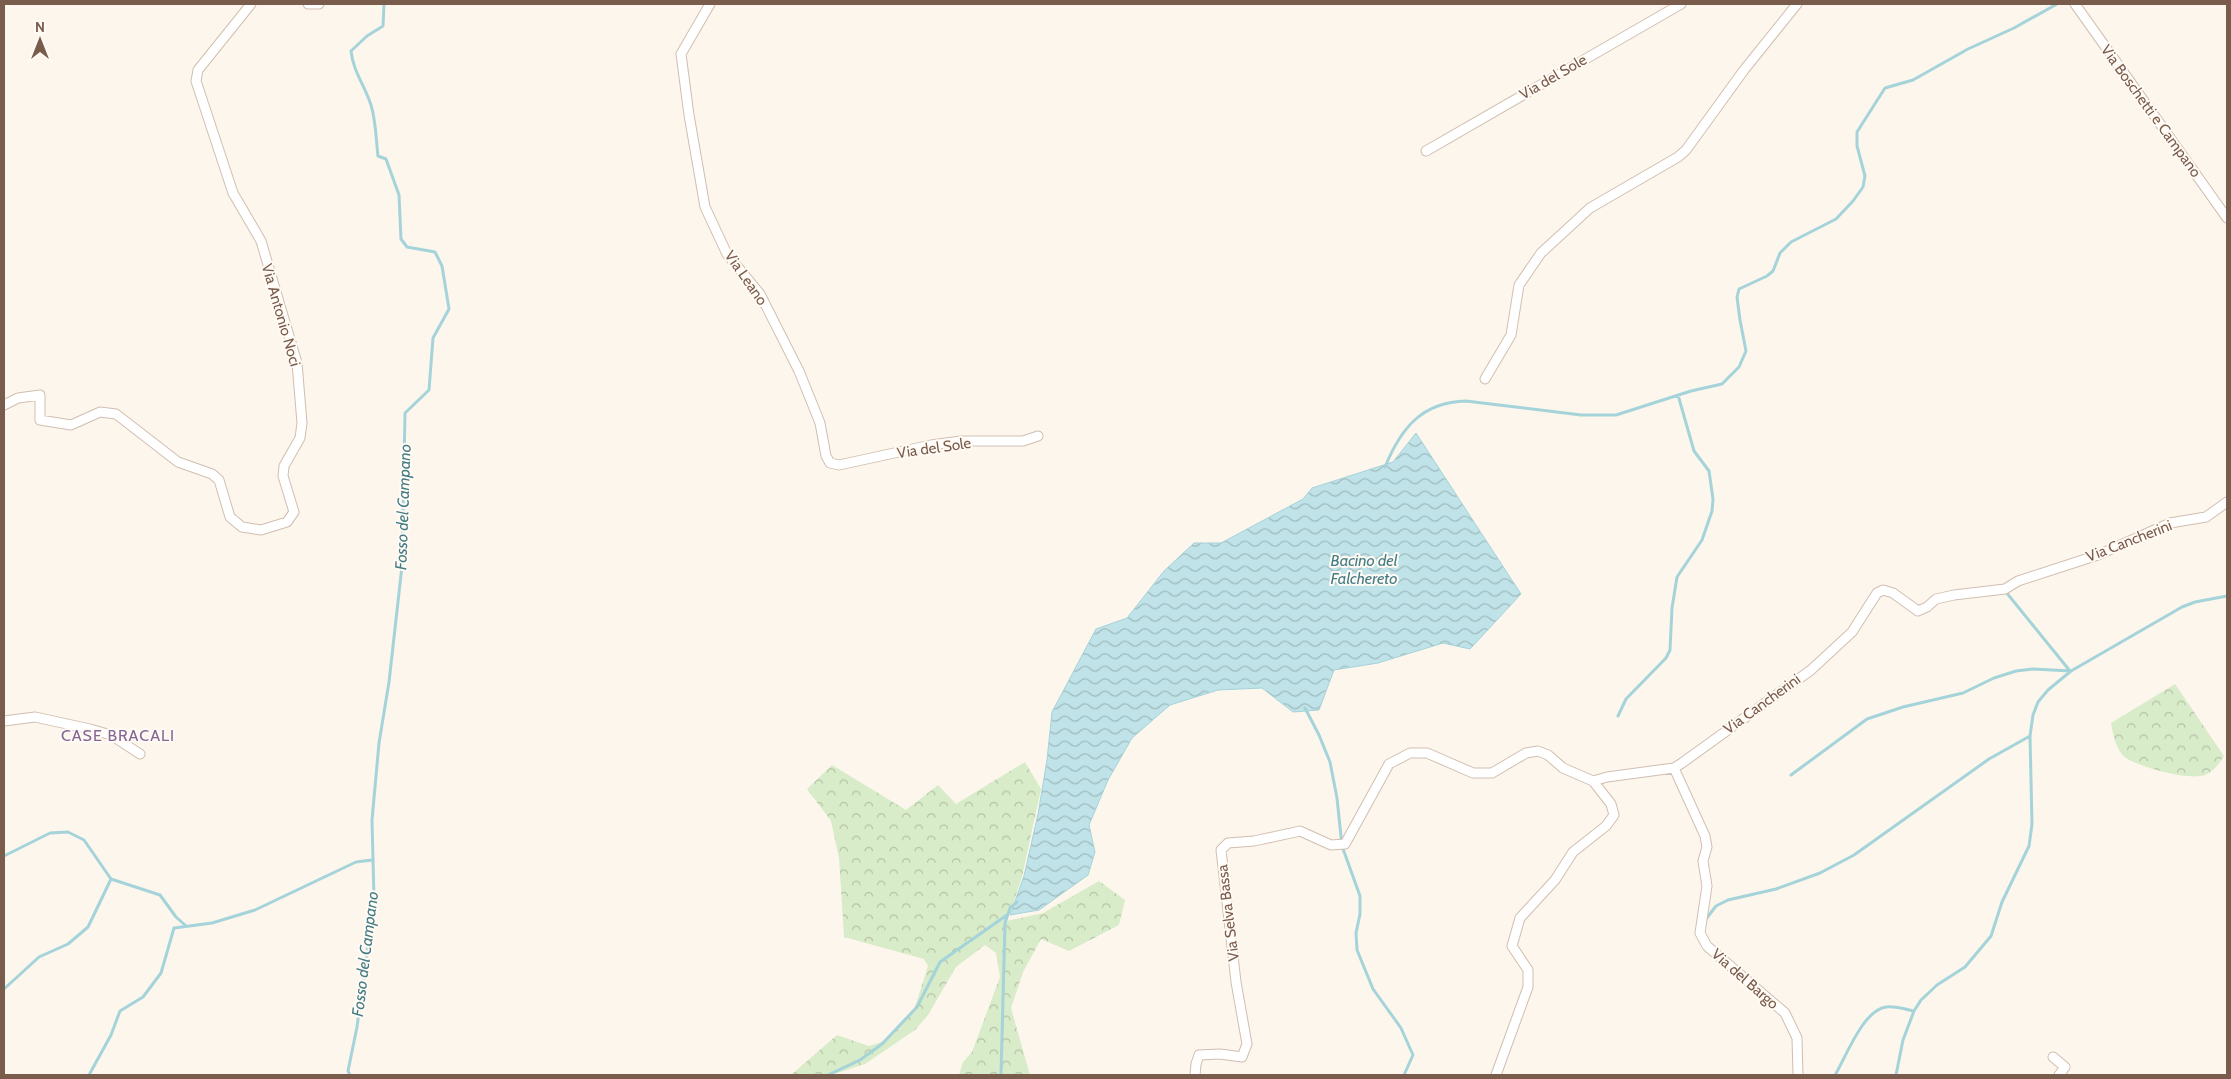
<svg xmlns="http://www.w3.org/2000/svg" width="2231" height="1079" font-family="Cabin,sans-serif">
<defs>
<pattern id="forest-crowns" width="20" height="18" patternUnits="userSpaceOnUse" patternTransform="scale(1.25)"><rect width="20" height="18" fill="#d8ecc9"/><path d="M2 6a3 3 0 1 1 6 0M12 15a3 3 0 1 1 6 0" fill="none" stroke="#b4c2a5"/></pattern>
<pattern id="water-waves" width="16" height="10" patternUnits="userSpaceOnUse" patternTransform="scale(1.25)"><rect width="16" height="10" fill="#bfe3e8"/><path d="M0 5q4-4 8 0t8 0" fill="none" stroke="#a0bbbe"/></pattern>
</defs>
<rect width="100%" height="100%" fill="#fdf6ec"/>
<!-- forest -->
<path fill="url(#forest-crowns)" d="M2175 684 2224 756C2219 764 2214 771 2205 775 2189 781 2140 767 2126 758 2116 751 2113 734 2111 723Z
M1025 762 1041 789 1022 877 1007 921 1043 913 1099 881 1125 900 1119 925 1069 951 1041 939 1023 972 1011 1008 1030 1075H959L963 1062 972 1052 1000 977 996 953 985 945 956 967 928 1015 915 1030 865 1064 831 1075H791L837 1035 869 1046 885 1041 915 1007 928 966 924 959 844 937 839 858 831 821 807 789 832 765 906 810 938 785 956 804Z"/>
<!-- water -->
<path fill="url(#water-waves)" stroke="#a5d3da" d="M1416 433 1521 594 1470 649 1443 643 1378 663 1334 670 1319 710 1293 712 1262 688 1218 690 1170 705 1132 738 1108 780 1089 825 1095 852 1088 875 1039 910 1010 915 1024 876 1038 814 1047 760 1052 712 1096 629 1127 618 1164 571 1194 543H1221L1303 499 1312 488 1393 462Z"/>
<g fill="none" stroke-linecap="round" stroke-linejoin="round">
<!-- stream -->
<path stroke="#a5d3da" stroke-width="3" d="M1385 467C1401 428 1422 402 1466 401L1581 415H1616L1691 391 1722 384 1739 367 1746 351 1740 320 1737 297 1739 289 1767 276 1773 271 1780 253 1791 242 1836 219 1853 201 1863 187 1865 176 1857 146V132L1885 88 1913 80 1968 49 2014 28 2057 4
M2006 592 2070 671
M1305 708 1319 735 1330 762 1337 798 1342 846 1360 896V914L1356 933 1357 950 1373 989 1401 1028 1413 1055 1404 1075
M1618 716 1626 699 1666 658 1670 650 1672 608 1677 577 1702 540 1712 511 1713 499 1709 471 1694 451 1678 395
M1791 775 1867 719 1903 707 1963 693 1994 678 2016 671 2033 669 2071 671
M4 856 50 833 68 832 84 840 111 879 160 895 176 917 185 925
M1706 919 1716 906 1728 900 1776 889 1820 873 1854 855 1989 759 2030 736
M4 989 39 957 68 944 88 927 111 879
M89 1075 111 1035 120 1011 143 997 161 973 174 928 212 923 255 910 356 862 372 860
M350 1075 348 1071 357 1027 374 899 372 820 379 743 389 682 402 566 405 413 429 390 433 338 449 309 442 266 435 252 407 247 401 239 399 195 386 159 378 156C376 140 376 121 371 105 365 86 353 71 351 51L367 36 383 26 384 4
M828 1075 860 1060 882 1044 917 1007 940 962 1007 915
M1001 1075 1005 923 1010 908 1017 902
M1835 1075C1846 1057 1863 1010 1886 1007 1895 1006 1905 1009 1914 1011
M1896 1075 1903 1040 1914 1011 1921 1000 1937 985 1965 967 1991 936 2002 902 2029 846 2032 824 2030 736 2033 715 2038 702 2048 690 2071 671 2182 607 2195 602 2227 596"/>
<!-- minor casing -->
<g stroke="#d1beb0" stroke-width="11">
<path id="minor" d="M308 4H319
M710 4 681 54 689 115 705 207 727 254 760 294 799 371 820 423 826 456 830 463 839 465 931 445 961 441H1023L1038 436
M2075 4 2227 218
M1426 151 1681 4
M1485 379 1511 335 1519 285 1541 253 1590 208 1678 157 1686 150 1744 70 1797 4
M4 405 18 398 40 395V420L71 425 100 412 116 414 178 462 212 474 219 480 230 517 242 527 261 530 287 522 294 512 283 476 284 466 300 438 302 423 297 363 261 241 233 193 196 81 198 70 251 4
M4 721 35 717 90 729 111 735 140 754
M1674 768 1705 836 1707 847 1703 861 1707 886 1700 933 1707 946 1785 1013 1797 1038 1798 1075
M2053 1057 2065 1067 2059 1075
M1195 1075 1196 1064 1199 1055 1220 1054 1242 1057 1247 1044 1236 982 1221 850 1228 843 1254 841 1300 831 1331 845 1345 844 1389 764 1410 753H1427L1473 773H1492L1526 753 1538 751 1548 755 1563 768 1593 781
M1496 1075 1528 987V970L1512 946 1520 918 1555 880 1573 852 1606 826 1614 815 1611 804 1593 781 1607 777 1674 768 1682 763 1811 670 1852 632 1877 593 1883 590 1893 593 1918 611 1927 607 1936 599 1954 595 2005 589 2018 581 2098 555 2170 523 2206 517 2227 502"/>
</g>
<!-- minor -->
<use href="#minor" stroke="#fff" stroke-width="9"/>
</g>
<g text-anchor="middle" dominant-baseline="central" stroke-width="4" stroke-linejoin="round" paint-order="stroke">
<!-- street labels -->
<g font-size="15" fill="#7a5c4d" stroke="#fffaf3">
<text transform="translate(1553 77) rotate(-30)">Via del Sole</text>
<text transform="translate(2151 111) rotate(54)">Via Boschetti e Campano</text>
<text transform="translate(746 278) rotate(55)">Via Leano</text>
<text transform="translate(281 315) rotate(74)">Via Antonio Noci</text>
<text transform="translate(934 448) rotate(-8)">Via del Sole</text>
<text transform="translate(2129 541) rotate(-21)">Via Cancherini</text>
<text transform="translate(1762 704) rotate(-36)">Via Cancherini</text>
<text transform="translate(1228 913) rotate(-97)">Via Selva Bassa</text>
<text transform="translate(1745 979) rotate(41)">Via del Bargo</text>
</g>
<!-- water labels -->
<g font-size="16" font-style="italic" fill="#437c86" stroke="#fffaf3">
<text transform="translate(403 507) rotate(-88)">Fosso del Campano</text>
<text x="1364" y="560">Bacino del<tspan x="1364" dy="18">Falchereto</tspan></text>
<text transform="translate(365 954) rotate(-83)">Fosso del Campano</text>
</g>
<!-- neighbourhood labels -->
<g font-size="16" letter-spacing="1" fill="#846695" stroke="#fffaf3">
<text x="118" y="735">CASE BRACALI</text>
</g>
</g>
<!-- border -->
<rect width="2231" height="1079" fill="none" stroke="#7a5c4d" stroke-width="10"/>
<!-- north arrow -->
<g transform="translate(40 40)" stroke="#fffaf3" stroke-width="4" paint-order="stroke">
<path d="M0-4L9 19L0 12L-9 19Z" fill="#7a5c4d"/>
<text y="-8" font-size="14" font-weight="bold" text-anchor="middle" fill="#7a5c4d">N</text>
</g>
</svg>
